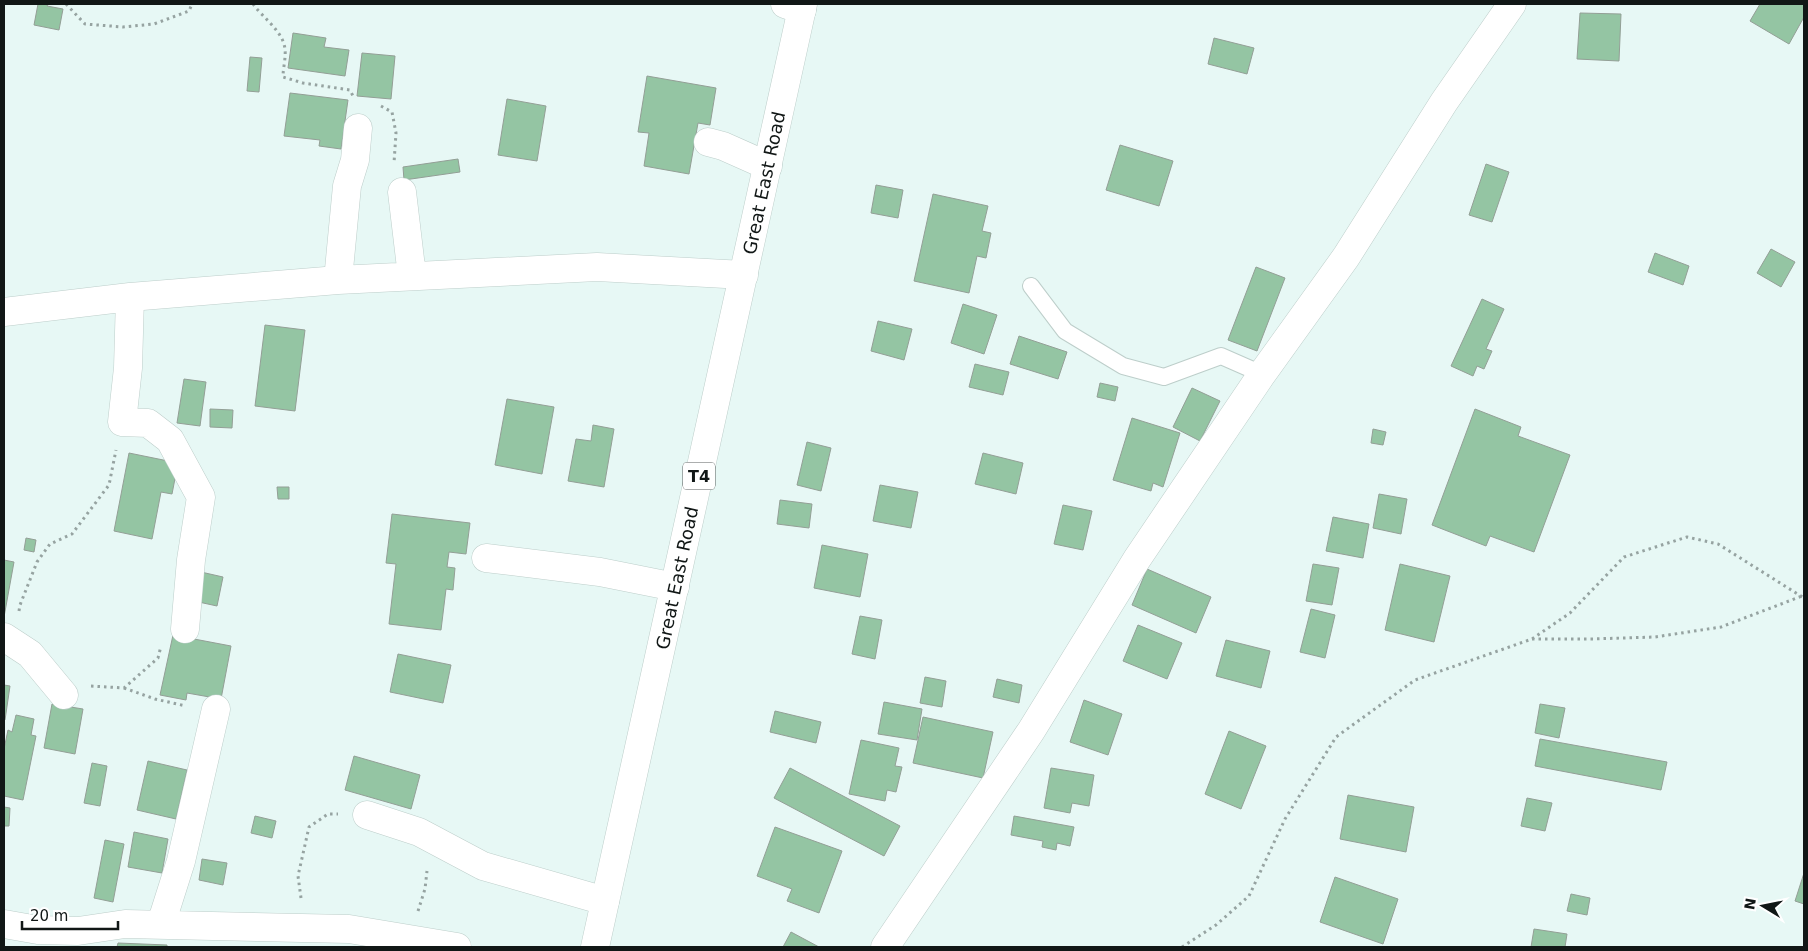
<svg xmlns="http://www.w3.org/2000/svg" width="1808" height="951" font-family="'DejaVu Sans',sans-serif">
<rect width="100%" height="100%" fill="#e7f8f5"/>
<!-- building -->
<path fill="#94c5a3" stroke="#939f96" d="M38 4H48L47 6 63 9 59 30 34 25Z
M1760 4H1804V17L1789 44 1750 21Z
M1580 13 1621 14 1619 61 1577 59Z
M293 33 326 38 324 47 349 50 345 76 288 68Z
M1214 38 1254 48 1247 74 1208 64Z
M362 53 395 56 391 99 357 96Z
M250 57 262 58 259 92 247 91Z
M647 76 716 88 710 125 698 123 689 174 644 166 649 133 638 132Z
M290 93 348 100 341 149 319 146 320 140 284 136Z
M507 99 546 106 537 161 498 155Z
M1120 145 1173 161 1159 206 1106 190Z
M458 159 460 172 404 180 403 167Z
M1486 164 1509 172 1492 222 1469 215Z
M876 185 903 190 898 218 871 213Z
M933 194 988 206 982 231 991 233 986 258 977 256 969 293 914 281Z
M1771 249 1795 262 1781 287 1757 273Z
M1655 253 1689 266 1683 285 1648 272Z
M1256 267 1285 278 1257 351 1228 340Z
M1482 299 1504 309 1486 349 1492 351 1484 369 1477 366 1473 376 1451 366Z
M963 304 997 315 984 354 951 343Z
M878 321 912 329 904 360 871 351Z
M265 325 305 330 295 411 255 406Z
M1019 336 1067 352 1058 379 1010 364Z
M975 364 1009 372 1003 395 969 387Z
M184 379 206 382 200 426 177 423Z
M1100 383 1118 387 1115 401 1097 397Z
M1192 388 1220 401 1200 441 1173 427Z
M507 399 554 407 542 474 495 465Z
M210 409 233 410 232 428 210 427Z
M1475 409 1521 427 1518 436 1570 455 1534 552 1490 536 1486 546 1432 525Z
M1132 418 1180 433 1163 487 1153 483 1151 491 1113 480Z
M593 425 614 429 604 487 568 481 576 439 591 441Z
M1373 429 1386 432 1383 445 1371 443Z
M807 442 831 448 821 491 797 485Z
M129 453 178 463 172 494 161 492 152 539 114 531Z
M983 453 1023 463 1016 494 975 484Z
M880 485 918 492 911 528 873 521Z
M277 487H289V499H278Z
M1379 494 1407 499 1401 534 1373 528Z
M780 500 812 504 809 528 777 524Z
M1063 505 1092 511 1083 550 1054 544Z
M392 514 470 523 466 554 449 552 447 567 455 568 453 590 446 589 441 630 389 624 396 564 386 563Z
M1333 517 1369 524 1363 558 1326 551Z
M26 538 36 540 34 552 24 550Z
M822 545 868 554 860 597 814 588Z
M4 560 14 562 4 617Z
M1313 564 1339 568 1332 605 1306 601Z
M1400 564 1450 576 1434 642 1385 630Z
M1147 569 1211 597 1196 633 1132 605Z
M201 572 223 577 217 606 194 601Z
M1311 609 1335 615 1325 658 1300 652Z
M860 616 882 620 875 659 852 654Z
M1138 625 1182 643 1167 679 1123 661Z
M173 635 231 646 221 699 187 693 186 700 160 695Z
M1226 640 1270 651 1261 688 1216 676Z
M398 654 451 665 443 703 390 692Z
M925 677 946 681 942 707 920 703Z
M997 679 1022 685 1019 703 993 697Z
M4 685 10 686 5 720H4Z
M1084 700 1122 714 1108 755 1070 742Z
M884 702 922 709 917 740 878 734Z
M52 704 83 709 75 754 44 748Z
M1540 704 1565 708 1559 738 1535 733Z
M775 711 821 722 816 743 770 732Z
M16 715 34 719 31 735 36 736 23 800 4 796V749L8 730 12 732Z
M923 717 993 732 983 778 913 763Z
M1229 731 1266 746 1241 809 1205 794Z
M1540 739 1667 762 1661 790 1535 766Z
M861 740 899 748 895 766 902 767 896 792 887 790 885 801 849 794Z
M354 756 420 775 411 809 345 790Z
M148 761 187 770 176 819 137 810Z
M92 763 107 766 100 806 84 803Z
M790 768 900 826 884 856 774 798Z
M1051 768 1094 775 1089 806 1072 803 1070 813 1044 808Z
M1348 795 1414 807 1406 852 1340 839Z
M1527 798 1552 803 1545 831 1521 826Z
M4 807 10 808 9 826H4Z
M255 816 276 821 272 838 251 833Z
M1014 816 1074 827 1070 846 1057 843 1056 850 1042 847 1043 841 1011 835Z
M775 827 842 851 819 913 787 901 792 889 757 876Z
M134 832 168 839 162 873 128 867Z
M105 840 124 844 113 902 94 898Z
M202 859 227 863 223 885 199 880Z
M1804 873V904L1795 901Z
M1335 877 1398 899 1383 944 1320 922Z
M1571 894 1590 898 1587 915 1567 911Z
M1534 929 1567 934 1565 947H1531Z
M791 932 819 947H783Z
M118 943 167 945V947H117Z"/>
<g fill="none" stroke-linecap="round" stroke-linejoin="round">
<!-- lane casing -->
<g stroke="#bdceca" stroke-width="18">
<path id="lane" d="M1031 286 1065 331 1123 366 1164 377 1221 356 1262 374"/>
</g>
<!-- street casing -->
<g stroke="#bdceca" stroke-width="29">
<path id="street" d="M785 4 802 10
M708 142 723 146 768 166
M402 192 412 276
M338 280 347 186 355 160 358 128
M130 297 128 368 122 422 148 423 170 440 201 497 191 560 185 629
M4 312 130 297 338 280 597 267 744 275
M486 558 600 572 675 587
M4 637 30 654 64 695
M367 815 419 832 483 866 605 901
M4 924 38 930 78 931 125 924 349 929 457 947
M161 924 181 861 216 709
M885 947 1031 731 1137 559 1262 374 1346 257 1444 102 1512 4"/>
</g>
<!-- highway casing -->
<g stroke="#bdceca" stroke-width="29">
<path id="highway" d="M595 947 803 4"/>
</g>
<!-- path -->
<path stroke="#96a3a1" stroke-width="3" stroke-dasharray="2.5 4" stroke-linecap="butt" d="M66 4 85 24 123 27 154 24 189 11 192 4
M253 4C263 18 283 31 285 49 286 58 283 68 283 77L303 83 350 90 354 98
M381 106 392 112 396 133 394 163
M19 611 20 605 37 562 50 544 72 534 109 485 116 450
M1532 639H1591L1655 637 1721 627 1802 596
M91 686 124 688 158 658 161 646
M124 688 155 699 186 706
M301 898 298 876 309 827 328 814H338
M418 911 425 889 427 871
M1182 947 1216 925 1249 896 1285 819 1336 737 1415 680 1532 639 1570 613 1624 557 1687 537 1718 544 1804 598"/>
<!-- lane -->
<use href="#lane" stroke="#fff" stroke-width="16"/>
<!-- street -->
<use href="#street" stroke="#fff" stroke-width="28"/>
<!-- highway -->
<use href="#highway" stroke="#fff" stroke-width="28"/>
</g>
<g text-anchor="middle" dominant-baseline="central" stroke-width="4" stroke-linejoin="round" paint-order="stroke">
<!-- shield labels -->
<rect fill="#fff" stroke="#585d5c" stroke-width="1" x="683" y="462.5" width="32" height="27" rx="4"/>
<g font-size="16" font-weight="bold" fill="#111716">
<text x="699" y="476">T4</text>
</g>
<!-- street labels -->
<g font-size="18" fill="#111716" stroke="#fff">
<text transform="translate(764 183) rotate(-78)">Great East Road</text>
<text transform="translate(677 578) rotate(-78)">Great East Road</text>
</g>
</g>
<!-- border -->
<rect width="1808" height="951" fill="none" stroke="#111716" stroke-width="10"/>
<!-- north arrow -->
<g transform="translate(1763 906) rotate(280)" stroke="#ffffff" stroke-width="4" paint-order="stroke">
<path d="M0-4L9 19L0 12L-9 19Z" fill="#111716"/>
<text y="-8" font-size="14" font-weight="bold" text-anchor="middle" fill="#111716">N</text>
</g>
<!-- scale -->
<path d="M22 921v8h96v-8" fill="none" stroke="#111716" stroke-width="2.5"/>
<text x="30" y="921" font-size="15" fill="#111716" stroke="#ffffff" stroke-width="4" paint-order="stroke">20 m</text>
</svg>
